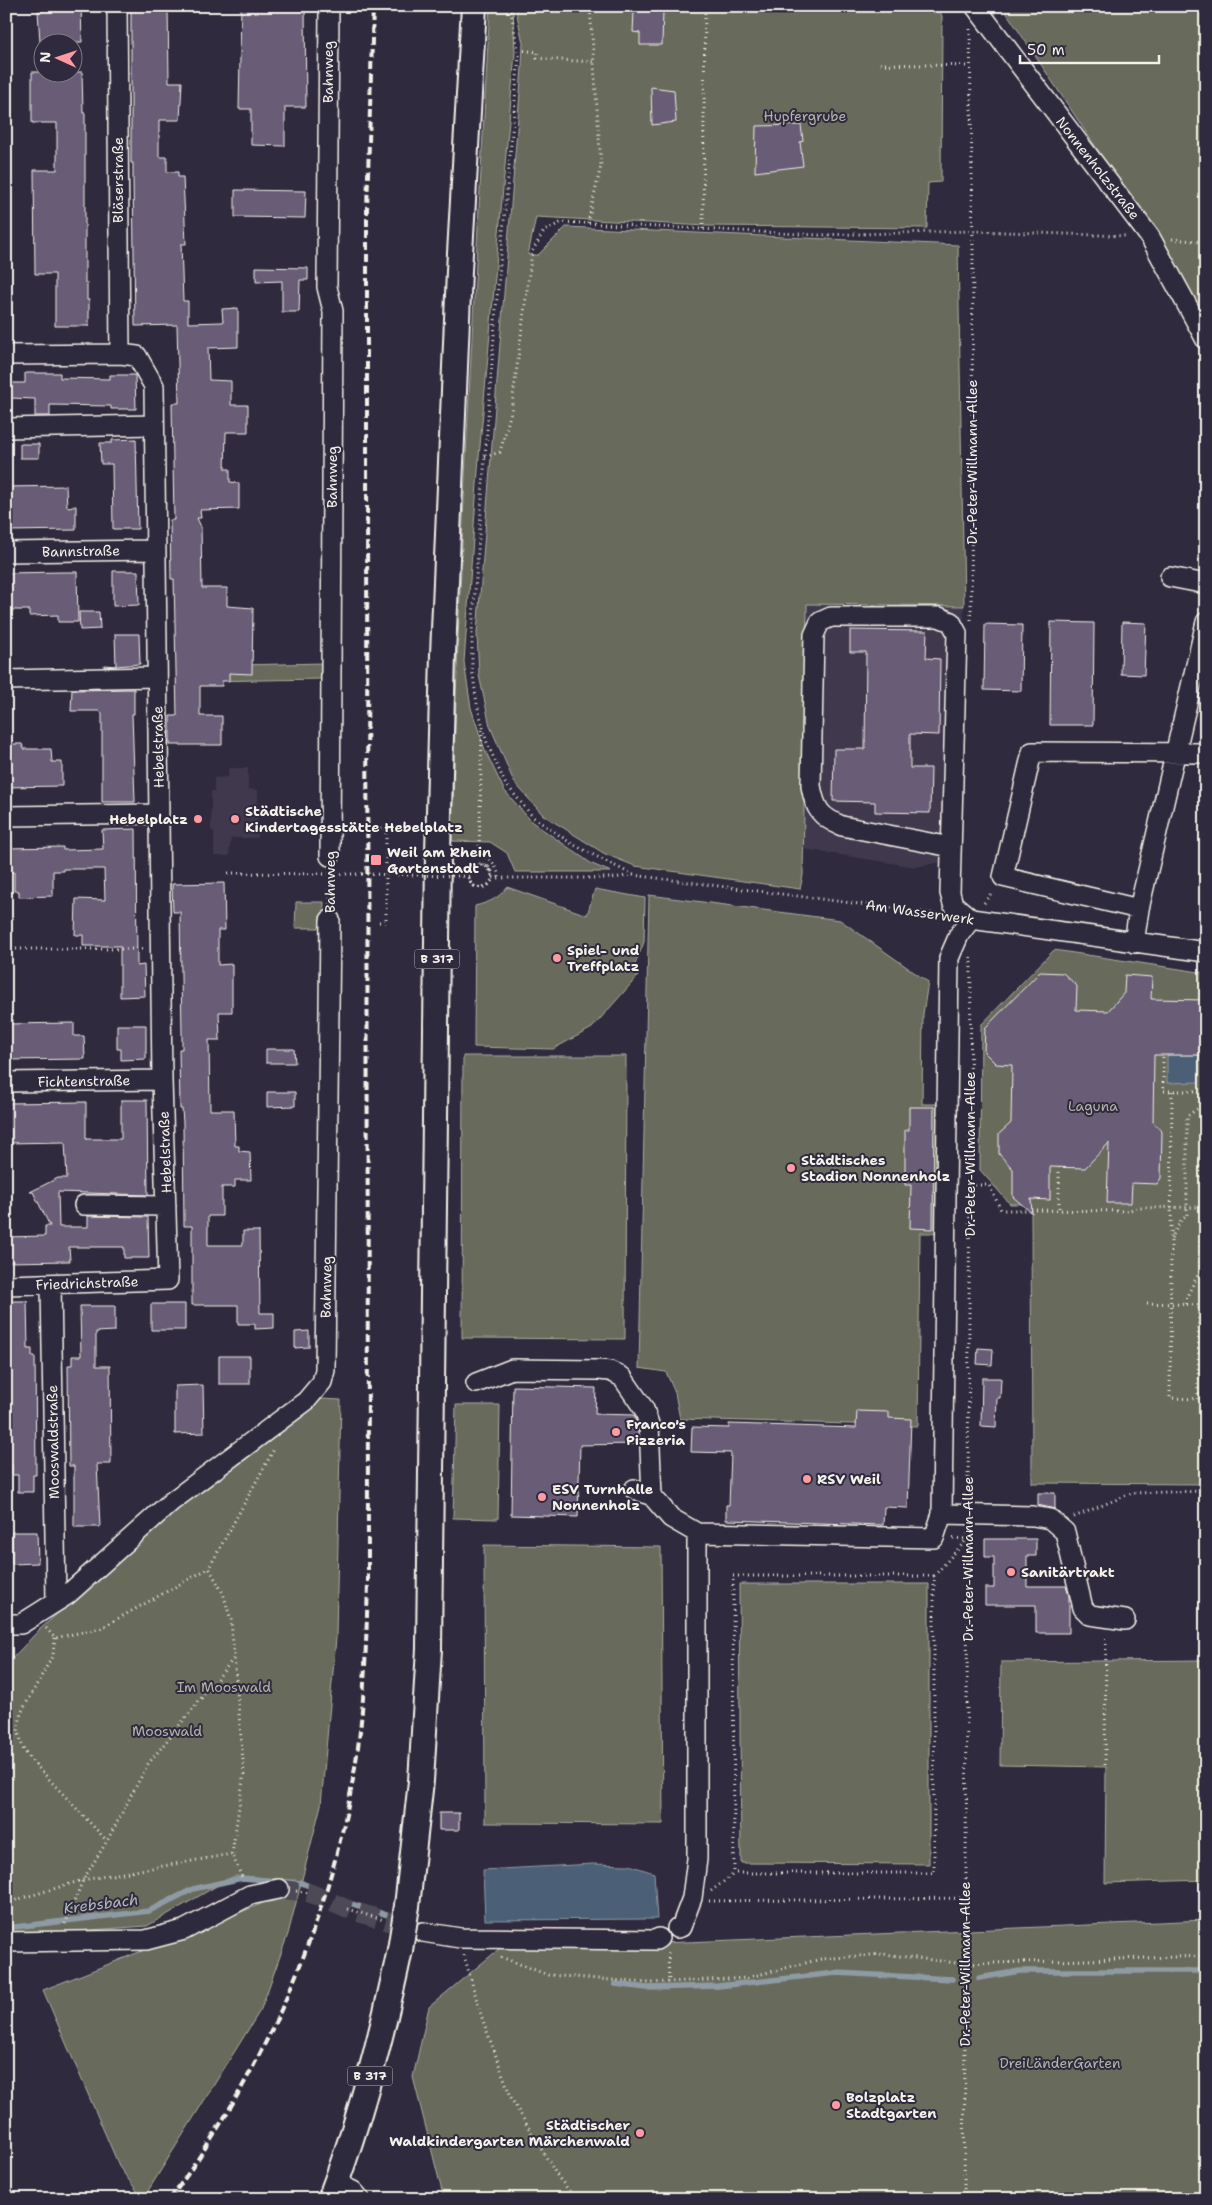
<svg xmlns="http://www.w3.org/2000/svg" width="1212" height="2205" font-family="'Shantell Sans',sans-serif">
<rect width="100%" height="100%" fill="#2f2a3d"/>
<filter id="ink" filterUnits="userSpaceOnUse"><feTurbulence type="fractalNoise" baseFrequency=".02" numOctaves="2"/><feDisplacementMap in="SourceGraphic" scale="10" xChannelSelector="R" yChannelSelector="G"/><feConvolveMatrix kernelMatrix="1 2 1 2 8 2 1 2 1" color-interpolation-filters="sRGB"/></filter>
<g filter="url(#ink)">
<!-- built -->
<path fill="#40394e" d="M807 604 964 606 959 864 936 863 916 867 803 849Z
M228 768H248V789L258 790V838H231L229 856H214V831H211V791H214V778L228 777Z"/>
<!-- green -->
<path fill="#676a5c" stroke="#aeaea2" d="M490 6H513L515 53 479 457 464 662 471 708 485 750 504 790 532 822 592 864 611 872H515L507 853 490 842 452 841C458 562 475 284 490 6Z
M515 6H937L942 16 941 182 928 183 927 228 707 226 536 217 528 255H538L566 227 958 245 964 606 807 604 803 875 800 889 635 866 605 854 543 815 514 782 490 726 479 675 477 633 522 67 523 43Z
M1002 6H1206V336L1157 239Z
M324 663V679L200 681V666Z
M507 887 587 915 595 889 645 898 644 942 632 972 638 976 592 1028 553 1049 474 1047 475 906C490 902 498 899 507 887Z
M649 895 840 920 928 982 923 1014 922 1104H939L938 1233H920L918 1426 680 1419 675 1393 666 1372 639 1368Z
M296 902H324L323 928H295Z
M1054 950 1206 973V1484L1032 1483 1031 1204H1010L980 1170 981 1025Z
M463 1056H626L625 1339 462 1338Z
M322 1399 341 1400 336 1638 321 1805 288 1934 261 2009 143 2199 120 2168 43 1990 261 1904 268 1890 267 1878 234 1876 147 1926 6 1936V1665L39 1630 184 1500Z
M456 1405H500L498 1519 453 1518Z
M484 1545 661 1547 663 1824 485 1823Z
M739 1584H929V1864L741 1863Z
M1206 1660V1880L1105 1883 1106 1767 1000 1765 1001 1662Z
M1206 1920V2199H444L413 2077 429 2007 505 1944 663 1943Z"/>
<!-- water -->
<path fill="#4b6176" stroke="#8f9ba4" d="M1167 1055H1199V1082L1167 1083Z
M593 1864 629 1865 654 1873 657 1919 485 1920 483 1870Z"/>
<g fill="none" stroke-linecap="round" stroke-linejoin="round">
<!-- stream -->
<path stroke="#8f9ba4" stroke-width="5.5" d="M349 1903 400 1919
M6 1928 149 1911 193 1889 242 1878 302 1883 311 1887
M979 1978 1020 1971H1206
M615 1984 647 1988 718 1986 836 1973 952 1979"/>
</g>
<!-- building -->
<path fill="#685b77" stroke="#f4f1e8" d="M44 6H81L82 42H40L38 11H44Z
M131 6H168L169 82H182L180 120H159V157H167V172H178V177H183L186 244H181L182 273 183 301H188V323L223 322 222 309 238 308V347L208 348 209 380 231 381V405H248V432H226L225 469H230V482L239 483V509L200 510 201 518H197L201 527 202 588H227V606L253 608 252 674 229 673V681H222V686H200V716H222V745H170V716H177L174 579H171L170 520H174L172 403H179L177 325 135 326 133 178V163H131Z
M241 6H305L306 107H285V146L251 145V109H239Z
M634 11H663L662 45H640V33L633 32Z
M32 72H82L83 113H85V283H87V300H89V326H55V274H35L34 170H57V123H32Z
M651 87 674 90 676 122 652 125Z
M801 125 803 141 800 142 803 166 755 172 756 126Z
M235 190 306 191 305 218 235 217Z
M256 267 308 268V280H300L299 312H282V281L256 282Z
M25 373H60V378L110 379V375H135L136 409H111V406L50 405V416H35V399L11 398V383H25Z
M136 439 138 529H113L112 464H101L100 443H112V440Z
M20 444H39V458H20Z
M66 486 67 507 76 506V530L6 531V487Z
M113 571H138L139 605 113 606Z
M63 572H77L78 622H58V615L29 616V610H6V573Z
M79 612H99L100 629 80 630Z
M1051 622 1094 623 1093 725H1050Z
M1122 622 1146 623 1144 675 1121 674Z
M985 624 1022 625 1021 691 984 690Z
M850 630 927 631 926 658 940 659 939 735 910 734V768H931L930 813 875 812V802L833 801 834 749H865L866 652H850Z
M115 634H139L140 664 104 667V665L116 666Z
M134 689V714H132L135 802H102V714L100 711H71L72 690Z
M6 744H22L24 749H51L52 762H62V786L6 787Z
M136 829 137 966 144 965 145 996 120 997V946H83V935H75L76 899 105 900 104 869H63V871H53V896L19 897V891H14V872H6V848L63 847V850L103 849 102 830Z
M224 883 225 930H218V965L232 964V1012H219L220 1040H209L210 1110H234L235 1146H239V1151L250 1152 251 1180H235V1187H222V1216H208V1245H243V1231H259L260 1313H274V1328L255 1329V1324H238V1305H192V1226H184L183 1123 182 1109H180L179 1049H182V1035L180 912H173L172 884Z
M1040 972 1063 973 1077 986 1076 1010 1108 1011 1124 993 1125 975 1152 977 1151 999 1206 1000V1055H1154L1153 1122 1162 1132 1161 1178 1157 1184 1132 1183 1131 1203H1107L1109 1143 1085 1168 1050 1167V1200L1031 1199 1032 1213 1013 1197V1169L999 1154V1134L1011 1123 1012 1065 996 1064 984 1052 985 1028Z
M74 1023V1036H84L85 1059 6 1060V1024Z
M117 1025H146V1059L121 1060V1049H117Z
M266 1049H294L295 1063H266Z
M267 1092H295V1106L267 1107Z
M121 1100H147L148 1195 58 1192 59 1227H88V1216L148 1217 149 1258H124V1247H69L70 1261 6 1262V1237L45 1236V1226H50L33 1192H30L58 1178H67L65 1142 6 1143V1103L86 1102V1139H121Z
M909 1107H934L933 1229 910 1228 911 1185H905V1130H909Z
M6 1301H27L28 1349H32V1356H35L36 1475H33V1492H18V1475H12V1465H6V1367H9Z
M151 1304H185V1330H151Z
M80 1306H115V1331L96 1332V1366H110L111 1464H97L100 1527H74V1466H69L68 1365H72V1356H81Z
M309 1331V1347L295 1348V1332Z
M978 1348 993 1349 992 1365 977 1364Z
M219 1356H250V1384H219Z
M982 1378H1001L1000 1398H997L996 1427 981 1426Z
M203 1385 204 1433 175 1434V1386Z
M513 1386 596 1388 595 1414 634 1415 638 1426V1444L580 1445 578 1517 511 1515Z
M857 1411 889 1412V1418L911 1419 908 1508 884 1507 883 1525 726 1520V1505H729L731 1453 691 1452 692 1427 729 1428V1424L856 1428Z
M1038 1493H1055V1509L1038 1505Z
M12 1532H37L38 1563 12 1564Z
M985 1539H1036V1556H1027V1586H1066L1069 1596V1633H1036V1605H985V1588H994V1557H985Z
M439 1813H459V1830H439Z"/>
<g fill="none" stroke-linecap="round" stroke-linejoin="round">
<!-- minor-tunnel -->
<path stroke="#4d4857" stroke-width="19" stroke-dasharray="19 9" stroke-linecap="butt" d="M279 1889 310 1893 347 1909 417 1930"/>
<!-- minor casing -->
<g stroke="#f4f1e8" stroke-width="22">
<path id="minor" d="M117 6 120 354
M329 6 327 287 333 311 330 856
M975 6 1150 237 1206 340
M6 355 120 354 137 356 154 386 162 1080 168 1280 6 1285
M6 428 154 425
M6 552 155 550
M1170 577 1206 584
M6 680 157 677
M6 816 158 814
M951 847 842 826C820 817 815 809 811 786L814 635 820 622 831 617H939L951 622 957 633 950 893 953 904 971 919
M1139 909 1003 877 1032 752 1206 753
M971 919 1206 952
M1134 943 1139 909 1206 622
M6 1082 162 1080
M84 1205 166 1206
M51 1284 56 1600
M476 1383 512 1369 598 1370 610 1371 622 1377 644 1409 649 1424 652 1496
M634 1489 652 1496 671 1518 697 1533
M942 1514 1033 1516 1050 1519 1065 1532 1083 1608 1090 1615 1125 1620
M6 1624H21L67 1595 171 1502 306 1401 322 1382 325 1370 330 920
M677 1928 681 1927 692 1898 697 1859V1533L934 1538 942 1514 949 958 959 935 971 919
M423 1932 460 1938 656 1940 659 1938
M6 1942 146 1940 184 1930 250 1895 279 1889
M336 2183 353 2191 360 2199"/>
</g>
<!-- major casing -->
<g stroke="#f4f1e8" stroke-width="28">
<path id="major" d="M407 1906 421 1781 429 1649 438 853 443 654 459 271 474 6
M330 2199C361 2118 382 2035 400 1950"/>
</g>
<!-- path -->
<path stroke="#f4f1e8" stroke-width="3" stroke-dasharray="1 4" stroke-linecap="butt" d="M510 6 519 56 496 309 472 632V668L477 704 487 743 505 783 533 817 572 844 633 875
M970 29 973 250 971 621
M519 50 538 52 537 58 545 59 594 62
M880 64 970 66
M588 223 601 166 590 6
M703 229 705 6
M1172 239 1206 242
M485 457 500 452 511 412 532 252 544 231 562 222 819 235 972 231 1128 236
M482 730 479 853C491 859 497 865 499 878
M228 873 325 874
M336 874H362
M463 876H469C472 861 493 861 492 877 491 893 466 890 469 874 470 868 477 863 483 864 487 865 490 868 492 872 498 889 468 894 469 876 470 860 492 862 492 878H614L633 875 938 914
M984 903 992 892
M330 904V873
M379 922H386V829L380 828
M6 949H143
M1163 1057V1091H1198
M1172 1091 1170 1398 1198 1399
M1206 1126H1201L1200 1271 1201 1287H1206
M1059 1167V1210
M970 1185H989L1001 1210H1029
M1031 1210 1126 1211 1137 1208 1201 1207
M1171 1239 1181 1220 1187 1216V1116L1200 1107H1206
M1147 1303 1199 1305 1198 1399H1206
M1186 1304V1298L1200 1271
M1199 1353H1206
M968 1498 971 957
M1074 1517 1132 1493 1206 1491
M953 1538 966 1539
M934 1576H733L734 1873H934V1576L967 1539
M46 1628 55 1638 101 1628 209 1568
M55 1638 53 1655 21 1713 18 1731 24 1751 32 1761 107 1841
M1105 1765 1106 1635
M232 1854 244 1773 231 1620 223 1593 209 1568 274 1449
M296 1891 310 1893
M711 1891 734 1874
M709 1901 966 1898
M6 1903 83 1880 232 1854 243 1880
M347 1909 384 1920
M65 1924 83 1880 107 1841 148 1764 234 1658
M668 1953 669 1982
M464 1955 481 2015 512 2100 558 2177 576 2199
M501 1957 548 1975 650 1983 746 1978 821 1959 883 1954 965 1964 1206 1956
M964 2199 968 1532
M1194 2199 1206 2180"/>
<!-- minor -->
<use href="#minor" stroke="#2f2a3d" stroke-width="19"/>
<!-- major -->
<use href="#major" stroke="#2f2a3d" stroke-width="24"/>
<!-- rail -->
<path stroke="#f4f1e8" stroke-width="4" stroke-dasharray="8 4" stroke-linecap="butt" d="M170 2199C265 2069 331 1921 356 1761 365 1703 366 1643 368 1584L367 418V210L373 6"/>
<!-- major-bridge casing -->
<g stroke="#f4f1e8" stroke-width="28" stroke-linecap="butt">
<path id="major-bridge" d="M400 1950 407 1906"/>
</g>
<!-- path-bridge -->
<path stroke="#f4f1e8" stroke-width="3" stroke-dasharray="1 4" stroke-linecap="butt" d="M362 874 463 876"/>
<!-- major-bridge -->
<use href="#major-bridge" stroke="#2f2a3d" stroke-width="24"/>
</g>
</g>
<!-- markers -->
<g fill="#ff9aa2" stroke="#2f2a3d" stroke-width="2">
<circle cx="198" cy="819" r="5"/>
<circle cx="235" cy="819" r="5"/>
<rect x="370" y="854" width="12" height="12" rx="2.5"/>
<circle cx="557" cy="958" r="5"/>
<circle cx="791" cy="1168" r="5"/>
<circle cx="616" cy="1432" r="5"/>
<circle cx="807" cy="1479" r="5"/>
<circle cx="542" cy="1497" r="5"/>
<circle cx="1011" cy="1572" r="5"/>
<circle cx="836" cy="2105" r="5"/>
<circle cx="640" cy="2133" r="5"/>
</g>
<g text-anchor="middle" dominant-baseline="central" stroke-width="4" stroke-linejoin="round" paint-order="stroke">
<!-- shield labels -->
<g fill="#2f2a3d" stroke="#b9b5b5" stroke-width="1">
<rect x="414.5" y="949.5" width="45" height="19" rx="4"/>
<rect x="347.5" y="2066.5" width="45" height="19" rx="4"/>
</g>
<g font-size="12" font-weight="bold" fill="#f4f1e8">
<text x="437" y="959">B 317</text>
<text x="370" y="2076">B 317</text>
</g>
<!-- street labels -->
<g font-size="14" fill="#f4f1e8" stroke="#2f2a3d">
<text transform="translate(328 72) rotate(-90)">Bahnweg</text>
<text transform="translate(1098 168) rotate(52)">Nonnenholzstraße</text>
<text transform="translate(118 180) rotate(-90)">Bläserstraße</text>
<text transform="translate(972 462) rotate(-90)">Dr.-Peter-Willmann-Allee</text>
<text transform="translate(332 477) rotate(-90)">Bahnweg</text>
<text transform="translate(81 551) rotate(-1)">Bannstraße</text>
<text transform="translate(158 747) rotate(-91)">Hebelstraße</text>
<text transform="translate(330 882) rotate(-90)">Bahnweg</text>
<text transform="translate(920 912) rotate(8)">Am Wasserwerk</text>
<text transform="translate(84 1081) rotate(-1)">Fichtenstraße</text>
<text transform="translate(165 1152) rotate(-92)">Hebelstraße</text>
<text transform="translate(970 1154) rotate(-90)">Dr.-Peter-Willmann-Allee</text>
<text transform="translate(87 1283) rotate(-2)">Friedrichstraße</text>
<text transform="translate(326 1287) rotate(-89)">Bahnweg</text>
<text transform="translate(53 1442) rotate(-91)">Mooswaldstraße</text>
<text transform="translate(968 1559) rotate(-90)">Dr.-Peter-Willmann-Allee</text>
<text transform="translate(965 1964) rotate(-90)">Dr.-Peter-Willmann-Allee</text>
</g>
<!-- park labels -->
<g font-size="14" fill="#b5b4a9" stroke="#2f2a3d">
<text x="805" y="116">Hupfergrube</text>
<text x="1093" y="1106">Laguna</text>
<text x="224" y="1687">Im Mooswald</text>
<text x="167" y="1731">Mooswald</text>
<text x="1060" y="2063">DreiLänderGarten</text>
</g>
<!-- poi labels -->
<g font-size="14" font-weight="bold" fill="#f4f1e8" stroke="#2f2a3d" text-anchor="start">
<text x="245" y="811">Städtische<tspan x="245" dy="16">Kindertagesstätte Hebelplatz</tspan></text>
<text x="188" y="819" text-anchor="end">Hebelplatz</text>
<text x="387" y="852">Weil am Rhein<tspan x="387" dy="16">Gartenstadt</tspan></text>
<text x="567" y="950">Spiel- und<tspan x="567" dy="16">Treffplatz</tspan></text>
<text x="801" y="1160">Städtisches<tspan x="801" dy="16">Stadion Nonnenholz</tspan></text>
<text x="626" y="1424">Franco's<tspan x="626" dy="16">Pizzeria</tspan></text>
<text x="817" y="1479">RSV Weil</text>
<text x="552" y="1489">ESV Turnhalle<tspan x="552" dy="16">Nonnenholz</tspan></text>
<text x="1021" y="1572">Sanitärtrakt</text>
<text x="846" y="2097">Bolzplatz<tspan x="846" dy="16">Stadtgarten</tspan></text>
<text x="630" y="2125" text-anchor="end">Städtischer<tspan x="630" dy="16">Waldkindergarten Märchenwald</tspan></text>
</g>
<!-- water labels -->
<g font-size="15" font-style="italic" fill="#b0b7ba" stroke="#2f2a3d">
<text transform="translate(101 1904) rotate(-7)">Krebsbach</text>
</g>
</g>
<!-- margin -->
<rect width="1212" height="2205" fill="none" stroke="#2f2a3d" stroke-width="25"/>
<rect x="12" y="12" width="1187" height="2180" fill="none" stroke="#f4f1e8" stroke-width="2" filter="url(#ink)"/>
<!-- north arrow -->
<g transform="translate(58 58) rotate(273)"><circle r="24" fill="#2f2a3d" stroke="#7e7a81"/>
<path d="M0-4L9 19L0 12L-9 19Z" fill="#ff9aa2"/>
<text y="-8" font-size="14" font-weight="bold" text-anchor="middle" fill="#f4f1e8">N</text>
</g>
<!-- scale -->
<path d="M1020 55v8h139v-8" fill="none" stroke="#f4f1e8" stroke-width="2.5"/>
<text x="1027" y="55" font-size="15" fill="#f4f1e8" stroke="#2f2a3d" stroke-width="4" paint-order="stroke">50 m</text>
</svg>
